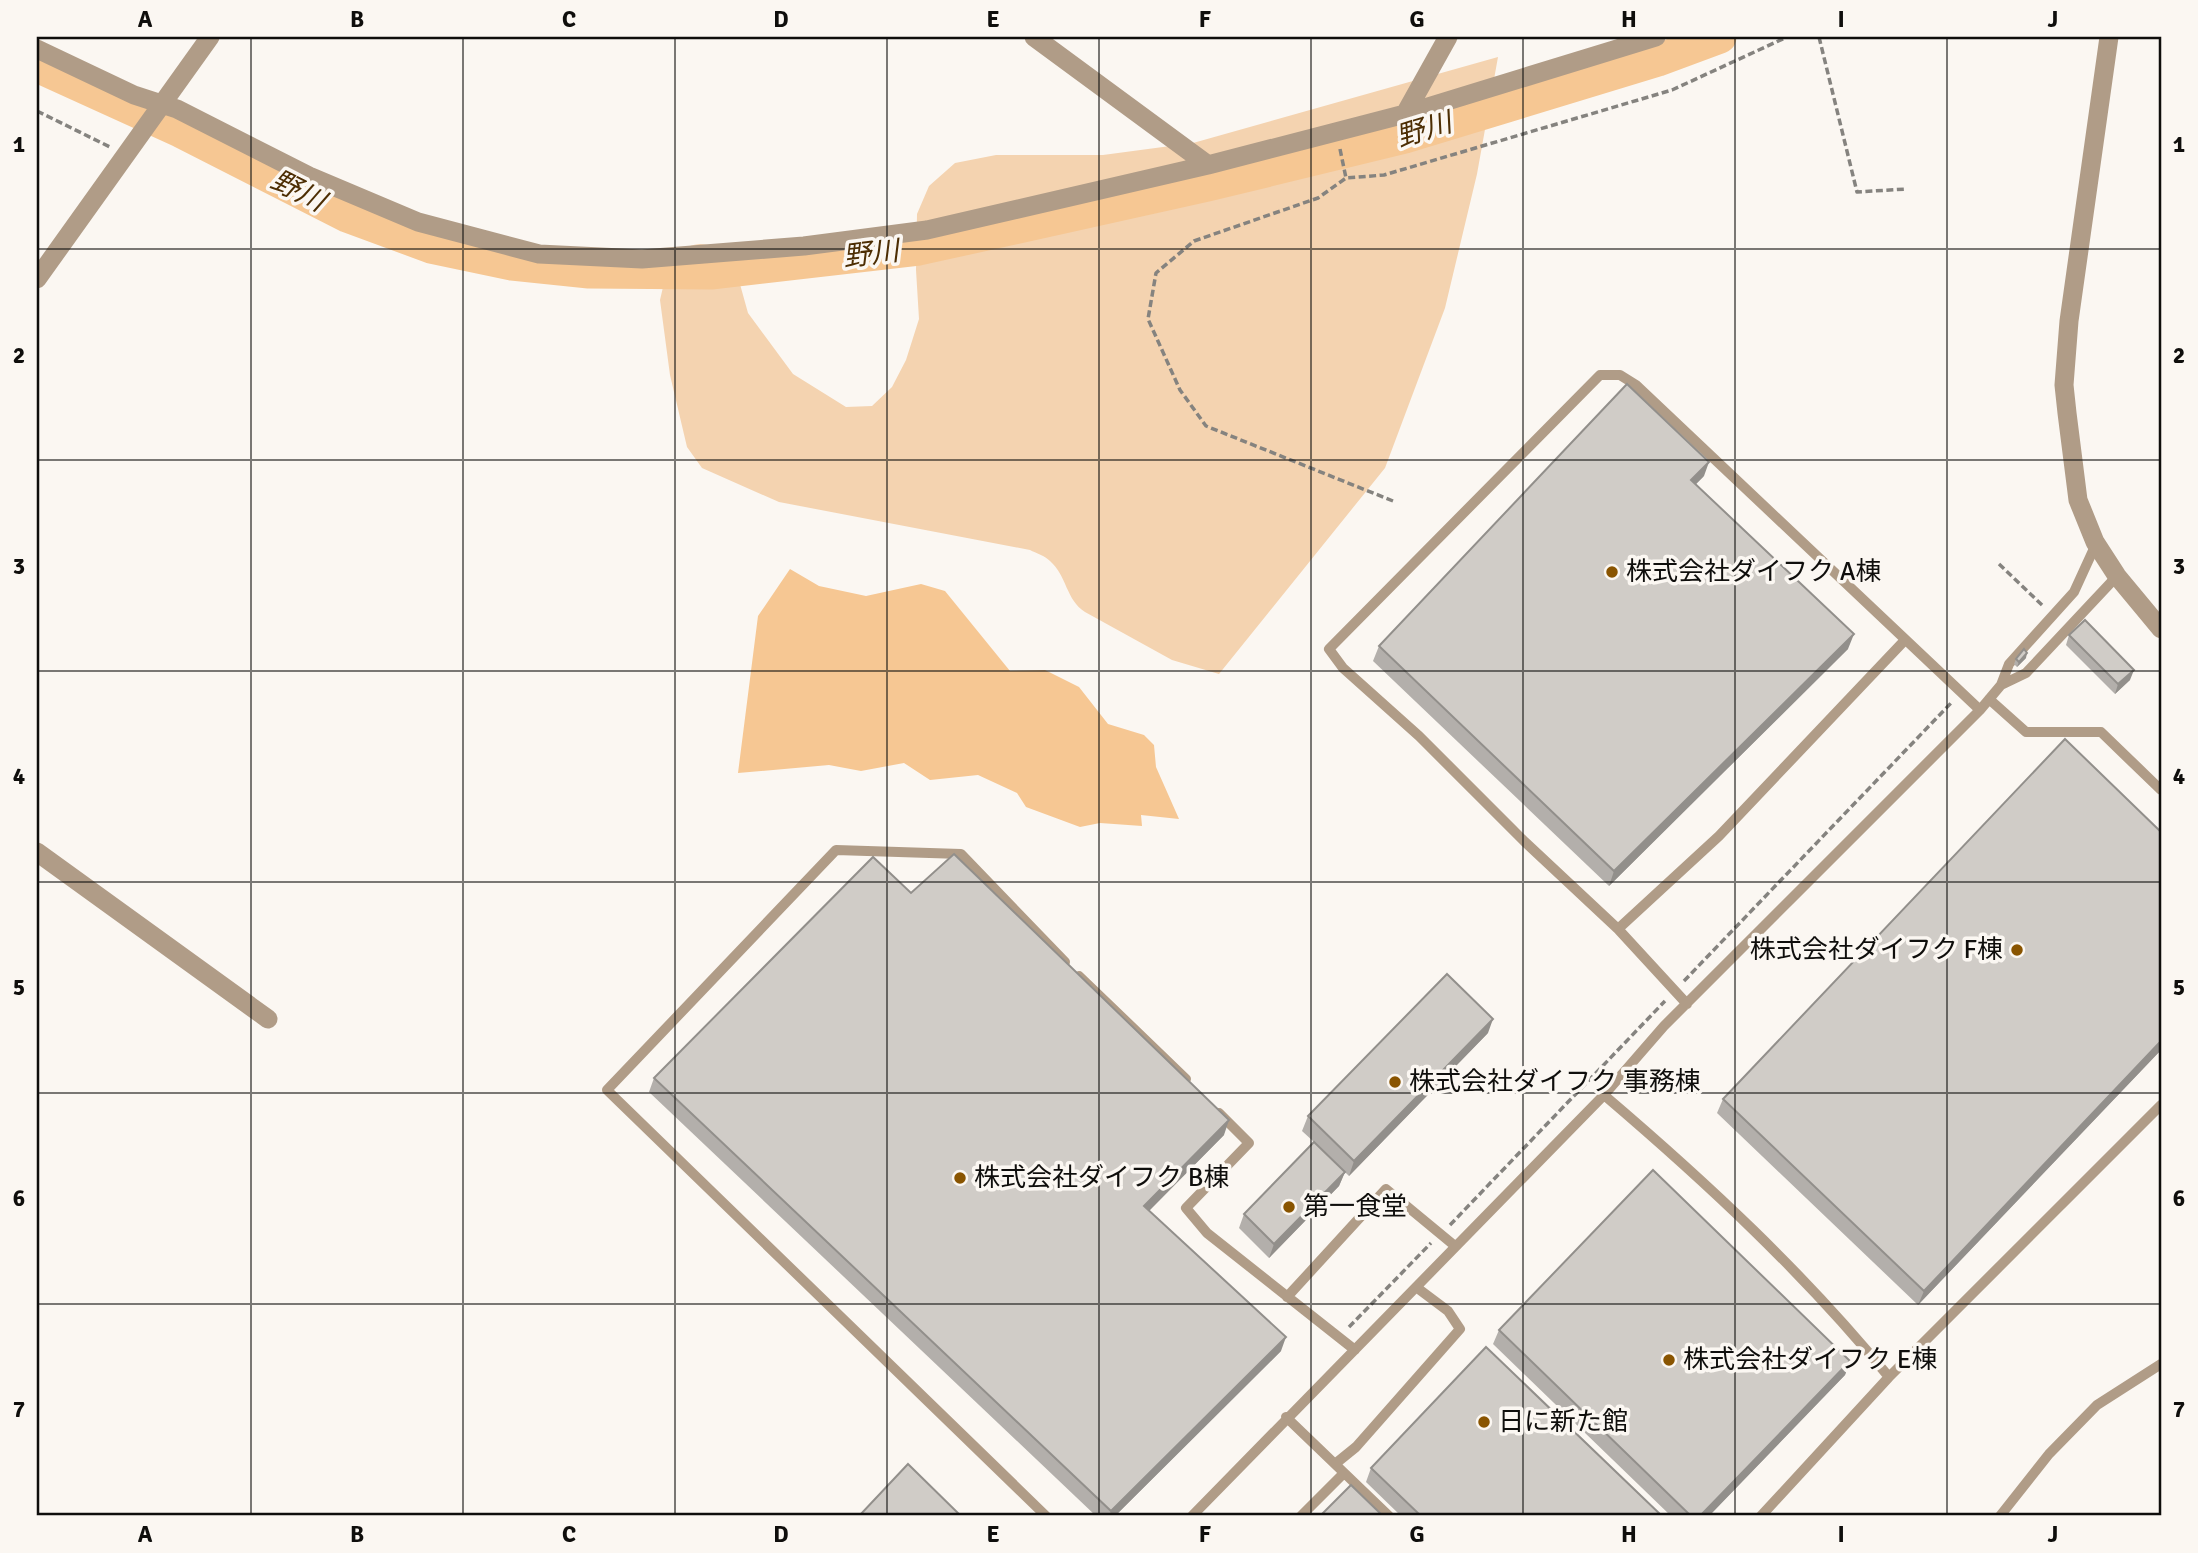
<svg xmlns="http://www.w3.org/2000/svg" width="2198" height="1553" font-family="Signika,'Noto Sans JP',sans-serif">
<rect width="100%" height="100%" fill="#fbf7f2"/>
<!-- green -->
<path fill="#f4d3b0" d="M1498 57 1477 174 1445 308 1385 468 1219 674 1172 660 1085 612C1066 600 1067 576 1050 561 1045 556 1036 553 1030 550L779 502 702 468 687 447 670 375 660 300 670 257C700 238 705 241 733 259L748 313 793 374 846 407 872 406 892 387 906 360 919 319 916 270 917 214 929 186 955 163 996 155H1103L1193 143Z"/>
<!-- water -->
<path fill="#f6c793" d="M790 569 819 586 866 596 921 584 945 591 1010 671 1045 670 1079 687 1108 724 1144 735 1154 745 1156 767 1179 819 1141 815 1142 826 1100 823 1080 827 1026 807 1017 793 978 775 930 780 904 763 861 771 829 765 738 773 758 616Z"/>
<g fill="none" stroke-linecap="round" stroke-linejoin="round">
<!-- river -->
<path stroke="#f6c793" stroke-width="33" d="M37 66 180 131 347 216 431 247 512 264 589 272 711 273 919 249 1208 185 1405 137 1658 60 1720 37"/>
<!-- path -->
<path stroke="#85837f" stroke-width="3.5" stroke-dasharray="7 3.5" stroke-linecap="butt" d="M1819 37 1857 192 1907 189
M37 111 110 147
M1340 149 1346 178
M1393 501 1206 426 1180 390 1148 319 1156 273 1194 241 1318 198 1346 178 1384 175 1672 90 1787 37
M1999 564 2044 607
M1684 981 1952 702
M1450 1225 1665 1001
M1349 1327 1431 1243"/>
<!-- service -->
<path stroke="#b09c87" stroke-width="10" d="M2001 685 2026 673 2117 576
M1989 699 2026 732H2101L2161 790
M1618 929 1719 836 1905 640
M1079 976 1186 1079
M1687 1004 1618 929 1525 842 1419 736 1343 668 1329 649 1600 375H1620L1636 385 1980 710
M1604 1095C1706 1182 1804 1273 1889 1377
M1219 1113 1249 1143 1186 1208 1207 1233 1355 1350
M1287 1297 1386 1189 1455 1246
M1286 1417 1389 1516
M1335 1464 1356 1447 1460 1329 1448 1311 1416 1287
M1046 1516 607 1090 836 850 961 854 1065 962
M1192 1516 1604 1095 1664 1026 1980 710 2001 685 2009 664 2074 592 2096 544
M1301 1516 1344 1473
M1761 1516 1889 1377 2161 1105
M2000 1516 2049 1454 2097 1405 2161 1364"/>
<!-- minor -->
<path stroke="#b09c87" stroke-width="19" d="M1034 37 1208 165
M37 49 134 95 177 109 309 176 418 222 539 254 642 259 804 246 927 230 1208 165 1405 114 1656 37
M1405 114 1448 37
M37 279 210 37
M37 852 268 1019"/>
<!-- tertiary -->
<path stroke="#b09c87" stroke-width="19" d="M2109 37 2069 321 2064 385 2067 413 2078 500 2095 542 2117 576 2161 629"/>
</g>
<!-- wall -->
<path fill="#b3afab" d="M1704 476 1695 485 1848 649 1609 886 1373 661 1379 646Z
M2069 635 2130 680 2115 694 2066 645Z
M2026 658 2017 667 2014 664 2016 659Z
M2161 832V1050L1918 1305 1717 1113 1723 1099Z
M911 893 1224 1135 1149 1211 1281 1351 1115 1516H1096L649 1092 654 1078Z
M1488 1033 1349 1176 1314 1142 1345 1172 1339 1186 1269 1258 1239 1228 1244 1214 1314 1142 1302 1131 1308 1116Z
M1499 1330 1850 1361 1845 1375 1709 1516H1671L1493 1344Z
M1371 1468 1662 1516H1401L1366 1482Z"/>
<!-- shaded-wall -->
<path fill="#928f8b" d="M1709 462 1704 476 1685 495 1691 480Z
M1854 634 1848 649 1609 886 1614 871Z
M2027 653 2026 658 2017 667 2019 662Z
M2134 670 2130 680 2115 694 2118 684Z
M1493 1019 1488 1033 1349 1176 1354 1161Z
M2161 1041V1050L1918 1305 1924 1291Z
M1229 1120 1224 1135 1139 1221 1144 1206Z
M1345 1172 1339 1186 1269 1258 1274 1244Z
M1286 1337 1281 1351 1115 1516H1109L1111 1511Z
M1850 1361 1845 1375 1709 1516H1700Z"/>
<!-- building -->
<path fill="#d0ccc7" stroke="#928f8b" stroke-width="2" d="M1627 384 1709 462 1691 480 1854 634 1614 871 1379 646Z
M2085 620 2134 670 2118 684 2069 635Z
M2024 649 2027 653 2019 662 2016 659Z
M2065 739 2161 832V1041L1924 1291 1723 1099Z
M954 854 1229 1120 1144 1206 1286 1337 1111 1511 654 1078 873 857 911 893Z
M1447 974 1493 1019 1354 1161 1308 1116Z
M1314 1142 1345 1172 1274 1244 1244 1214Z
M1653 1170 1850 1361 1700 1516H1691L1499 1330Z
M1486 1347 1662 1516H1421L1371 1468Z
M908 1464 961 1516H859Z
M1351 1485 1383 1516H1320Z"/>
<!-- grid -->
<path fill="none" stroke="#0f0e0c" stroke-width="2" stroke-opacity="0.55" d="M251 37V1516M463 37V1516M675 37V1516M887 37V1516M1099 37V1516M1311 37V1516M1523 37V1516M1735 37V1516M1947 37V1516M37 249H2161M37 460H2161M37 671H2161M37 882H2161M37 1093H2161M37 1304H2161"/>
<!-- markers -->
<g fill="#895400" stroke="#fbf7f2" stroke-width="2.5">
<circle cx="1612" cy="572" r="7"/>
<circle cx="2017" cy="950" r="7"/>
<circle cx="1395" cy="1082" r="7"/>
<circle cx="960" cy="1178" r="7"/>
<circle cx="1289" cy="1207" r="7"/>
<circle cx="1669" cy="1360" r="7"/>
<circle cx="1484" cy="1422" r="7"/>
</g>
<g text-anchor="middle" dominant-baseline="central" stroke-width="7" stroke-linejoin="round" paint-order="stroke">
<!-- poi labels -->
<g font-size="26" fill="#0f0e0c" stroke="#fbf7f2" text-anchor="start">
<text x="1626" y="572">株式会社ダイフク A棟</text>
<text x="2003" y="950" text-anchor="end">株式会社ダイフク F棟</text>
<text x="1409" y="1082">株式会社ダイフク 事務棟</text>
<text x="974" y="1178">株式会社ダイフク B棟</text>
<text x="1303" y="1207">第一食堂</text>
<text x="1683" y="1360">株式会社ダイフク E棟</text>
<text x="1498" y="1422">日に新た館</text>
</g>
<!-- water labels -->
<g font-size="28" font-style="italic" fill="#4d2e04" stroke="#fbf7f2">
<text transform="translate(1424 130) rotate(-17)">野川</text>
<text transform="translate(298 191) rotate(27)">野川</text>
<text transform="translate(871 254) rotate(-7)">野川</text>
</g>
</g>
<!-- border -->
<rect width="2198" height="1553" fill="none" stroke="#fbf7f2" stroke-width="77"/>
<rect x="38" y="38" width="2122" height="1476" fill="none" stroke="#0f0e0c" stroke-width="2.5"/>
<g font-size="23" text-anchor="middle" font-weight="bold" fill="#0f0e0c">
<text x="145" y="27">A</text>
<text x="357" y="27">B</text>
<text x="569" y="27">C</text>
<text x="781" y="27">D</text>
<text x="993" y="27">E</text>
<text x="1205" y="27">F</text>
<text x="1417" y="27">G</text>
<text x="1629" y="27">H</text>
<text x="1841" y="27">I</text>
<text x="2053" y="27">J</text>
<text x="19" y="152">1</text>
<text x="2179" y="152">1</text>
<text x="19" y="363">2</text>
<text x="2179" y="363">2</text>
<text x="19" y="574">3</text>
<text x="2179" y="574">3</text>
<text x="19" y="784">4</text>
<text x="2179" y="784">4</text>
<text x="19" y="995">5</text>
<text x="2179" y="995">5</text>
<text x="19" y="1206">6</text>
<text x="2179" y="1206">6</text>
<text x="19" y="1417">7</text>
<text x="2179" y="1417">7</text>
<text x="145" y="1542">A</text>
<text x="357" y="1542">B</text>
<text x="569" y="1542">C</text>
<text x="781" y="1542">D</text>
<text x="993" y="1542">E</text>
<text x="1205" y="1542">F</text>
<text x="1417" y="1542">G</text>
<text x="1629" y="1542">H</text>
<text x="1841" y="1542">I</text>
<text x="2053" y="1542">J</text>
</g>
</svg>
